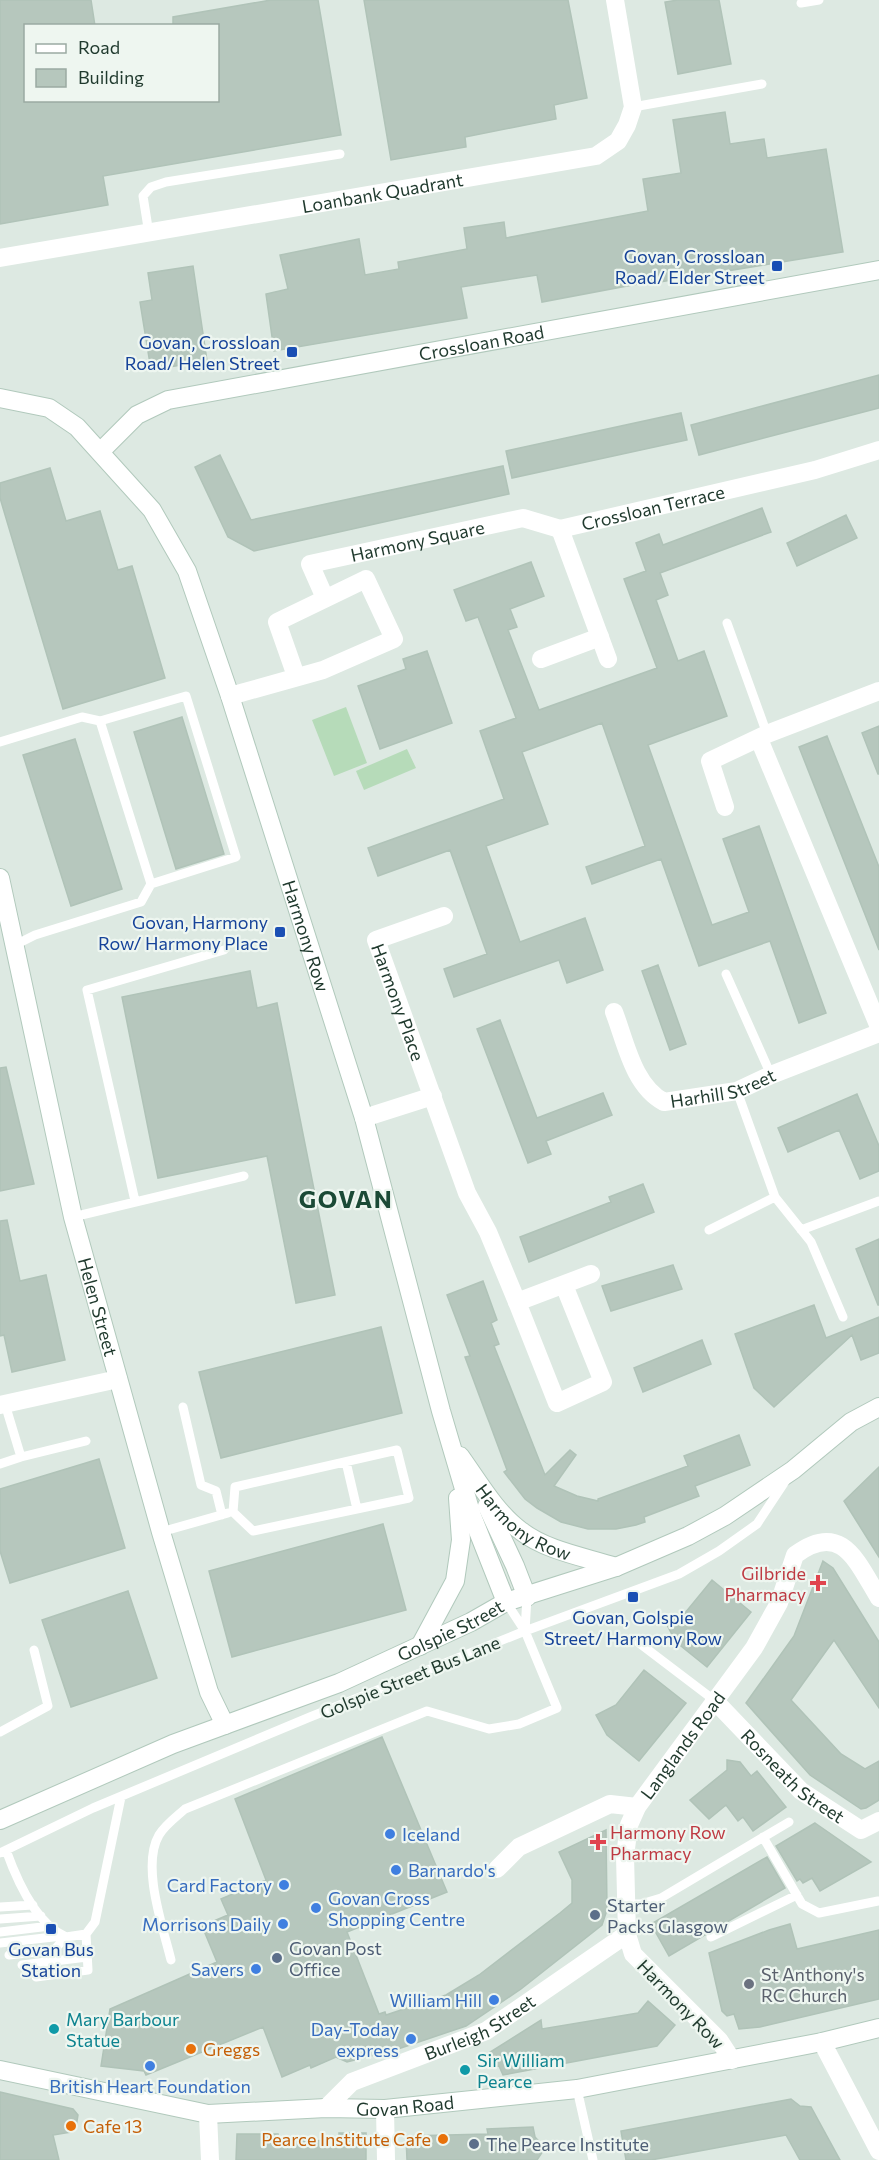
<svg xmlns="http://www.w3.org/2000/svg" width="879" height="2160" font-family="Commissioner,sans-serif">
<rect width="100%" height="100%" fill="#dde9e2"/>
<!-- green -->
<path fill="#b6dbb9" d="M346 707 367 763 334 776 312 720Z
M407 749 416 768 364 790 356 771Z"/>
<!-- building -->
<path fill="#b6c7bd" stroke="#b0c3b8" stroke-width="1.5" d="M0 0H91L95 26H26V100H218V26H173V17L271 0H318L341 135 103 176 108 205 0 224Z
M364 0H568L587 98 554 105 556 119 465 137 466 147 391 160Z
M678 0H719L731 64 678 74 665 2Z
M725 112 730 144 764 139 767 158 826 149 843 252 659 282V280L542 302 537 275 461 287 467 318 274 351 266 294 288 289 280 255 359 239 365 275 399 269 398 262 467 249 464 228 504 222 506 238 648 211 643 179 681 173 673 120Z
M193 266 207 361 151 370 140 302 152 300 148 273Z
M879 375V408L699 455 691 425Z
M681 413 687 440 512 478 506 451Z
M220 455 251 520 503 466 509 494 254 551 228 537 195 467Z
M50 468 66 521 100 511 118 570 132 566 165 678 63 709 0 498V483Z
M762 508 771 532 660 573 668 595 656 600 678 661 704 651 727 716 648 745 712 925 749 912 723 839 759 826 826 1013 799 1023 770 941 699 966 661 859 592 884 586 867 645 846 602 723 522 752 548 824 486 846 520 942 585 918 603 970 567 983 559 960 454 997 444 969 487 954 450 850 378 876 368 848 504 799 480 731 516 718 478 617 466 621 454 590 531 562 544 596 510 609 517 627 508 630 539 710 657 668 624 579 646 571 636 543 659 534 663 545Z
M846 515 857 538 797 566 787 543Z
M427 651 452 723 380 749 358 686 406 669 403 659Z
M182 717 224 854 176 869 134 732Z
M879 726V774H878L862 733Z
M827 736 879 867V950L799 747Z
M75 739 122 889 71 906 23 755Z
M658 965 686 1044 670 1050 642 971Z
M250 971 257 1008 277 1003 335 1295 296 1303 267 1156 158 1178 122 997Z
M500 1020 537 1118 603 1093 612 1115 546 1141 551 1154 528 1163 477 1029Z
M6 1067 34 1184 0 1191V1068Z
M857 1094 879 1146V1171L860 1179 839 1130 788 1152 778 1128Z
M643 1184 654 1212 529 1262 520 1237 611 1202 609 1197Z
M7 1220 20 1281 46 1275 65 1360 12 1372 4 1335 0 1336V1221Z
M879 1239V1305H878L856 1249Z
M673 1265 682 1289 611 1311 602 1286Z
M483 1281 497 1320 491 1323 499 1344 494 1346 545 1475 570 1450 576 1455 554 1486 577 1496 598 1501V1499L688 1466 684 1456 739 1435 750 1465 695 1486 699 1496 644 1517 645 1522 636 1525 616 1529H588L561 1522 537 1508 525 1499 504 1472 507 1470 465 1357 470 1356 447 1295Z
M814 1305 826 1338 879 1317V1353L861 1360 852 1335 774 1407 754 1388 735 1334Z
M381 1327 402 1413 221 1458 199 1372Z
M702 1340 711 1364 643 1392 634 1368Z
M99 1459 125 1548 10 1583 0 1551V1489Z
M879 1467V1557L844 1501Z
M383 1524 406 1610 232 1657 209 1571Z
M823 1561 833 1568 879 1642V1708L834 1640 791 1700 841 1754 865 1769 879 1761V1800L866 1808 861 1809 810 1775 746 1703 794 1636Z
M712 1580 751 1612 707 1667 676 1642 666 1623 685 1613Z
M128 1591 157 1678 71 1707 42 1620Z
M644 1670 686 1703 639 1761 607 1735 596 1715 616 1705Z
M382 1737 447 1892 347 1932 379 2014 385 2012 386 2015 446 1995 479 1975 560 1913 572 1903V1880L559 1852 606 1830 607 1910 602 1925 521 1989 466 2026 398 2049 347 2062 336 2057 311 2068 310 2065 282 2077 263 2027 146 2075 144 2071 101 2066 110 2009 217 1962 202 1926 228 1915 221 1899 266 1880 235 1799Z
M727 1760 740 1762 751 1776 757 1771 786 1807 753 1831 743 1817 738 1821 726 1805 709 1819 690 1800 727 1770Z
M815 1823 871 1862 820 1891 812 1878 803 1883 800 1879 797 1881 776 1846Z
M767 1857 785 1888 669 1956 651 1924Z
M790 1924 797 1949 879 1930V1999L760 2027 739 2029 734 2014 727 2016 722 2011 709 1953 769 1930Z
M648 2001 675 2025 657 2046 503 2075 499 2066 494 2067 484 2056 541 2020 542 2029 638 2013Z
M0 2092 73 2109 78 2115 76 2127 71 2132 53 2135 59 2160H0Z
M791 2099 800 2106 811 2107 840 2160H800L786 2135 651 2160H626L621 2131Z
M533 2127 535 2137 545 2148 537 2160H407L406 2136 488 2134 487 2129Z
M339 2133H366V2160H236L237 2134H278V2138H305V2141L339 2140Z"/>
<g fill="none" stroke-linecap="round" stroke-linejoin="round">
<!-- secondary casing -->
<g stroke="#b1c9bc" stroke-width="20">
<g id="secondary">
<path id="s9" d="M0 398 49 408 77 427 152 510 187 571 230 696 364 1118 441 1411 472 1516 506 1602"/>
<path id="s10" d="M101 451 137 415 168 400 879 270"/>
<path id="s11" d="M0 878 73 1217 161 1532 209 1692 225 1725"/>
<path id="s12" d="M460 1456C478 1481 496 1513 521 1531 547 1551 585 1557 616 1567"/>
<path d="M487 1506 515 1566 527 1597"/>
<path d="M420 1646 455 1581 461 1540 458 1498"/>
<path id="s13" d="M0 1820 173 1744 339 1683 471 1622 506 1602 616 1567 688 1536 725 1516 793 1470 851 1422 879 1407"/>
<path id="s14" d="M0 2070 208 2114 326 2108 385 2109 577 2089 822 2042 879 2028"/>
</g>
</g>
<!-- lane -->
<path stroke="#fff" stroke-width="9" d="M801 3 819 0
M633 107 762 84
M149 234 143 196 151 187 166 182 340 154
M727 623 767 734
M100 721 186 696 236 857 151 884
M0 742 82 717 100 721 151 884 141 902 35 935 15 945
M726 974 771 1075
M775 1197 811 1242 843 1317
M135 1201 87 990 224 950
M73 1217 244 1176
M709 1230 775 1197 737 1091
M801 1230 879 1201
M183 1407 201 1485 216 1491 222 1515
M397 1450 409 1498 253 1531 233 1512 235 1487Z
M21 1457 86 1441
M346 1462 357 1509
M0 1464 21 1457 5 1404
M161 1532 228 1513
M525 1631 527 1597
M639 1643 714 1700
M0 1732 48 1706 34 1650
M763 1837 802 1904 819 1913 878 1901
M6 1850C16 1878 36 1924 66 1937L86 1934 95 1922 121 1797
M0 1853 93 1808 310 1717 525 1631 679 1574 719 1551 757 1524 786 1480
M626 1904H641L661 1898 789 1822
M0 1907 33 1905
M0 1919 41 1916
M0 1932 50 1926
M711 1937 797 1895
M0 1943 62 1936
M9 1955 54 1950 66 1937
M171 1960C163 1927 141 1866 159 1835 165 1825 176 1817 185 1809L427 1711 489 1729 519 1724 557 1708 525 1631 506 1602
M22 1965 87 1957
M36 1977 88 1970 86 1934
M577 2089 593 2160"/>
<!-- street -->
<g stroke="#fff" stroke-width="18">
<path id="s1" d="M0 258 596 156 618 141 627 125 633 107 615 0"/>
<path id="s2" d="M325 598 310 564 523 518 560 529"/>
<path d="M541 659 600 637"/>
<path id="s3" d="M608 659 560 529 815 470 879 450"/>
<path d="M230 696 323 670 394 639 366 579 277 622 296 676"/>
<path d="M759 739 879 1027"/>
<path d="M725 807 710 761 767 734 879 691"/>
<path id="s4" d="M444 916 376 940 467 1193 488 1232 517 1302"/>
<path id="s5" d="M614 1012C626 1043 633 1085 664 1102L737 1091 771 1075 879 1033"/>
<path d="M364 1118 433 1096"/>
<path d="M564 1285 603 1382 557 1403 517 1302 591 1274"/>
<path d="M0 1405 118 1379"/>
<path id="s6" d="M714 1700 801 1791 861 1830 879 1821"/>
<path d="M497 1869 519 1847 610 1804 637 1807"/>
<path d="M822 2042 879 2151"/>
<path id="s7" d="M732 2060 719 2040 633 1954 627 1934 625 1856 629 1825 637 1807 754 1648 779 1603 795 1555C842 1520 857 1562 879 1598"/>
<path id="s8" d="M326 2108 352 2082 486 2031 627 1934"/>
<path d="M385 2109 386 2160"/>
<path d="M208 2114 210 2160"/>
</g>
<!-- secondary -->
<use href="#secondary" stroke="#fff" stroke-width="18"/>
</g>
<!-- markers -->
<g fill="#1a4fb4" stroke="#eef6f0" stroke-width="2">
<rect x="771" y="260" width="12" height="12" rx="3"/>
<rect x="286" y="346" width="12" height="12" rx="3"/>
<rect x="274" y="926" width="12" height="12" rx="3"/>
<rect x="627" y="1591" width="12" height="12" rx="3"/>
<rect x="45" y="1923" width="12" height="12" rx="3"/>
</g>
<g fill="#e0444e" stroke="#eef6f0" stroke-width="2">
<path d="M815 1574h6v6h6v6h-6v6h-6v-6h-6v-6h6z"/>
<path d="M595 1833h6v6h6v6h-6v6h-6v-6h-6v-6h6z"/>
</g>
<g fill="#3f7fe0" stroke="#eef6f0" stroke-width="2">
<circle cx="390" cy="1834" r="6"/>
<circle cx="396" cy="1870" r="6"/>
<circle cx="284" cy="1885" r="6"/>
<circle cx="316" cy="1908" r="6"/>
<circle cx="283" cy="1924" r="6"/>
<circle cx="256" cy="1969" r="6"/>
<circle cx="494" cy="2000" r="6"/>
<circle cx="411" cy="2039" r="6"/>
<circle cx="150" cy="2066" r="6"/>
</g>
<g fill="#5c6f8a" stroke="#eef6f0" stroke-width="2">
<circle cx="595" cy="1915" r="6"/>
<circle cx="277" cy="1958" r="6"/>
<circle cx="474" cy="2144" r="6"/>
</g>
<circle fill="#6b7280" stroke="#eef6f0" stroke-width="2" cx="749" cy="1984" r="6"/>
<g fill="#0f9aa8" stroke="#eef6f0" stroke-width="2">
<circle cx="54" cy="2029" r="6"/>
<circle cx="465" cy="2070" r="6"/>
</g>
<g fill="#e8710a" stroke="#eef6f0" stroke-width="2">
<circle cx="191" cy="2049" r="6"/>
<circle cx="71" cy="2126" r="6"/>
<circle cx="443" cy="2139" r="6"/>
</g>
<g text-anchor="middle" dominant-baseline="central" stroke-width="4.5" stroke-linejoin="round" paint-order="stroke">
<!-- street labels -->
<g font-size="18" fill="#1f392d" stroke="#eef6f0">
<text stroke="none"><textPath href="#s1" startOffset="388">Loanbank Quadrant</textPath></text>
<text stroke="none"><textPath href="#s10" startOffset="404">Crossloan Road</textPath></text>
<text stroke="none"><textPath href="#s3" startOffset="234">Crossloan Terrace</textPath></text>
<text stroke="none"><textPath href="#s2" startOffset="147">Harmony Square</textPath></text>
<text stroke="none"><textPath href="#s9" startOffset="650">Harmony Row</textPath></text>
<text stroke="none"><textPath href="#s4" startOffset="138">Harmony Place</textPath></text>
<text stroke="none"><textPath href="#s5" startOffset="166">Harhill Street</textPath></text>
<text stroke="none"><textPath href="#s11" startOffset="440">Helen Street</textPath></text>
<text stroke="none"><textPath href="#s12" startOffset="94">Harmony Row</textPath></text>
<text stroke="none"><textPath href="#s13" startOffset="489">Golspie Street</textPath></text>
<text transform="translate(410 1677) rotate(-22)">Golspie Street Bus Lane</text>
<text stroke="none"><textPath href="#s7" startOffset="372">Langlands Road</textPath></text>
<text stroke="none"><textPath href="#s6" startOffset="110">Rosneath Street</textPath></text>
<text transform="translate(681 2004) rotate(46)">Harmony Row</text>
<text stroke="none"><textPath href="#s8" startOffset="176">Burleigh Street</textPath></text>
<text stroke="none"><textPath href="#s14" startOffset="410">Govan Road</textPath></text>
</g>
<!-- transit labels -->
<g font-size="18" fill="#164399" stroke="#eef6f0" text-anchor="end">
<text x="765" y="256">Govan, Crossloan<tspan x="765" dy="21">Road/ Elder Street</tspan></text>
<text x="280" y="342">Govan, Crossloan<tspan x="280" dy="21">Road/ Helen Street</tspan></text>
<text x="268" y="922">Govan, Harmony<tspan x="268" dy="21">Row/ Harmony Place</tspan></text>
<text x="633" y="1617" text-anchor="middle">Govan, Golspie<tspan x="633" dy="21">Street/ Harmony Row</tspan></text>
<text x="51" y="1949" text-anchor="middle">Govan Bus<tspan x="51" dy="21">Station</tspan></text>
</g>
<!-- health labels -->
<g font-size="18" fill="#be3a42" stroke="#eef6f0" text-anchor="end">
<text x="806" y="1573">Gilbride<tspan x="806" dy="21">Pharmacy</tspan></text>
<text x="610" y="1832" text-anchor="start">Harmony Row<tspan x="610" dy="21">Pharmacy</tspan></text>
</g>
<!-- shop labels -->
<g font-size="18" fill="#366cbe" stroke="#eef6f0" text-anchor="end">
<text x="402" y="1834" text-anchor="start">Iceland</text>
<text x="408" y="1870" text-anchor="start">Barnardo's</text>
<text x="272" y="1885">Card Factory</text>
<text x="328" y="1898" text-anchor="start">Govan Cross<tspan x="328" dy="21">Shopping Centre</tspan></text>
<text x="271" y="1924">Morrisons Daily</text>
<text x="244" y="1969">Savers</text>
<text x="482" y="2000">William Hill</text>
<text x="399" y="2029">Day-Today<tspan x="399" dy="21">express</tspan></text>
<text x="150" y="2086" text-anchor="middle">British Heart Foundation</text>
</g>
<!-- service labels -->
<g font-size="18" fill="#4e5e75" stroke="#eef6f0" text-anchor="start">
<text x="607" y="1905">Starter<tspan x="607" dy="21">Packs Glasgow</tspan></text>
<text x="289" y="1948">Govan Post<tspan x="289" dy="21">Office</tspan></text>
<text x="486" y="2144">The Pearce Institute</text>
</g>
<!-- worship labels -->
<g font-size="18" fill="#5b616d" stroke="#eef6f0" text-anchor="start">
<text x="761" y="1974">St Anthony's<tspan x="761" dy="21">RC Church</tspan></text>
</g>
<!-- culture labels -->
<g font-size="18" fill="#0d838f" stroke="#eef6f0" text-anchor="start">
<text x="66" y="2019">Mary Barbour<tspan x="66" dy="21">Statue</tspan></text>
<text x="477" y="2060">Sir William<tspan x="477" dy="21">Pearce</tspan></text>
</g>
<!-- food labels -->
<g font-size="18" fill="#c56008" stroke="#eef6f0" text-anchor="start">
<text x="203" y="2049">Greggs</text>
<text x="83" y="2126">Cafe 13</text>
<text x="431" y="2139" text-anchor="end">Pearce Institute Cafe</text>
</g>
<!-- district labels -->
<g font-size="24" font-weight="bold" letter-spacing="1.5" fill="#1b4a36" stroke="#eef6f0">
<text x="346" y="1198">GOVAN</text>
</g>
</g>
<!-- legend -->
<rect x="24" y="24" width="195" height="78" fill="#eef6f0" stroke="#9baaa2" stroke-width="1.5"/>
<rect x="36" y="44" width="30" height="9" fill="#ffffff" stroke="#9baaa2" stroke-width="1.5"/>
<text x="78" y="54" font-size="18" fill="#1f392d">Road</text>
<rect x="36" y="69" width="30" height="18" fill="#b6c7bd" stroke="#9baaa2" stroke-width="1.5"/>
<text x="78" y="84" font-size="18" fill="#1f392d">Building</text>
</svg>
